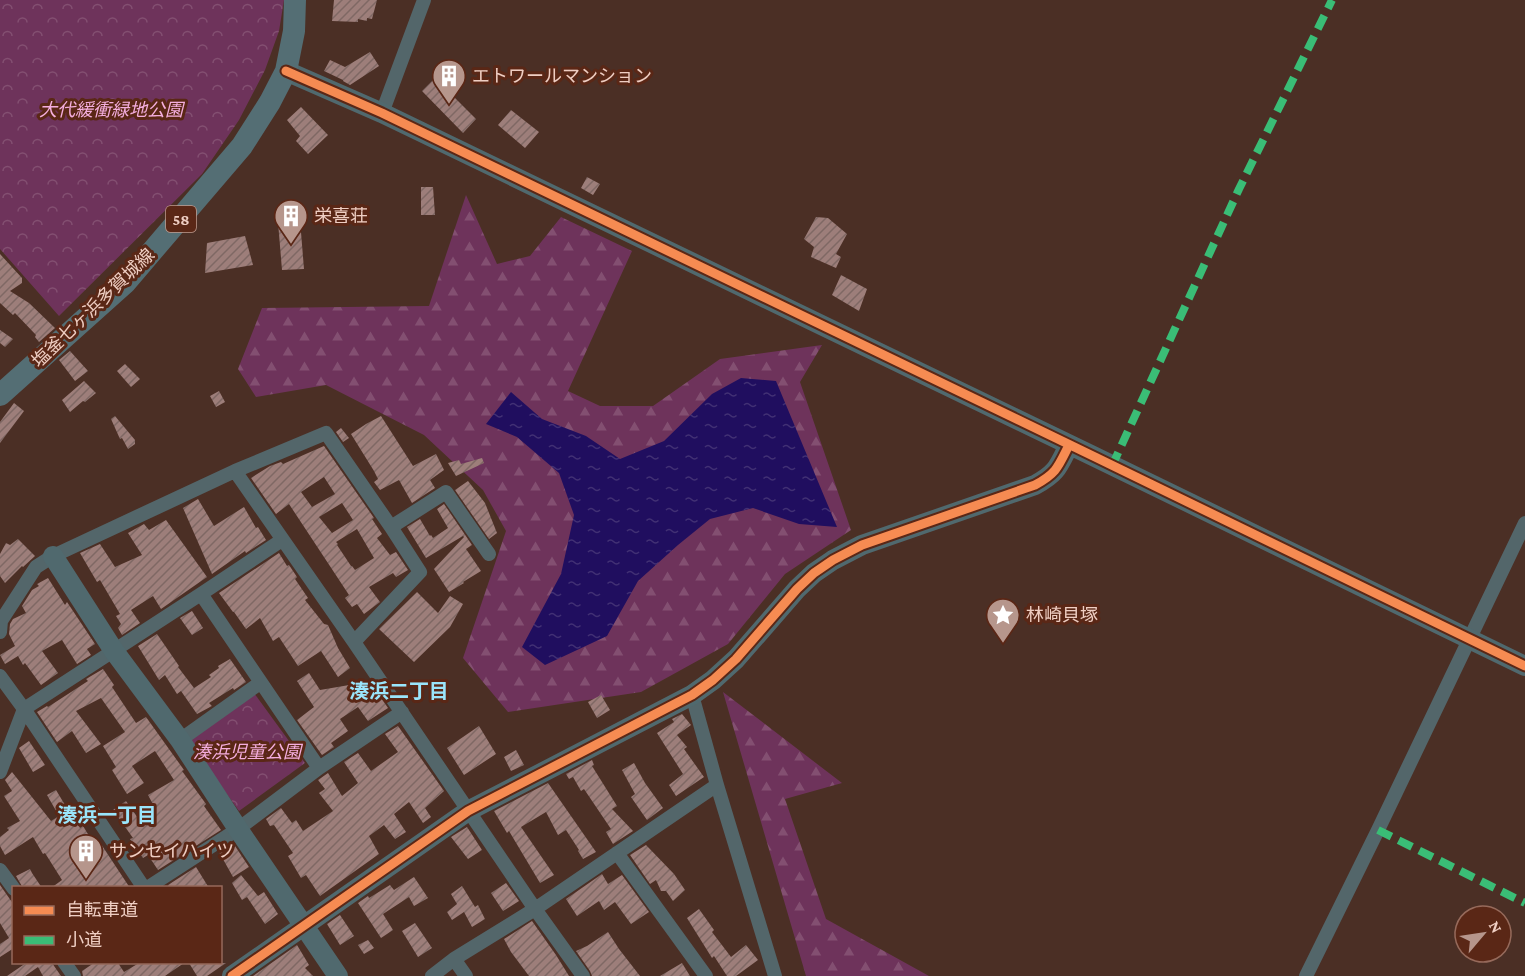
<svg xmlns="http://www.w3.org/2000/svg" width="1525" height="976" font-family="'Crimson Pro','Noto Sans JP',serif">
<defs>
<pattern id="forest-firs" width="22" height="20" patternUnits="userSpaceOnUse" patternTransform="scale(1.5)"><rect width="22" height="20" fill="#6e335b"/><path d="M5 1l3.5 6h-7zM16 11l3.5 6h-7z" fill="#834f71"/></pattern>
<pattern id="park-crowns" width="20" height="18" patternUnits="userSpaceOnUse" patternTransform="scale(1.5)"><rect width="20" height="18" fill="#6e335b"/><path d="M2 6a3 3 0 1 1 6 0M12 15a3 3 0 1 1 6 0" fill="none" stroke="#834f71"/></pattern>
<pattern id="water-ripples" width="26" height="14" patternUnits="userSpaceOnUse" patternTransform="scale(1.5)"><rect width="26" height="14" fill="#200e5f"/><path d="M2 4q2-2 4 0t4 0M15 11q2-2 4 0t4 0" fill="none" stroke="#413074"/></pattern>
<pattern id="building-hatch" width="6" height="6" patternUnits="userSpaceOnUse" patternTransform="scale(1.5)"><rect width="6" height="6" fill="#9d7e7a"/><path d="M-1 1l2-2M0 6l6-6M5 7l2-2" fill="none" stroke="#7f6864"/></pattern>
</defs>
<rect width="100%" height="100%" fill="#4b2f25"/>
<!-- forest -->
<path fill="url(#forest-firs)" d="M466 195 497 264 530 256 561 217 632 251 568 391 600 406H653L720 359 822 345 800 382 851 530 785 574 728 644 641 692 508 712 463 658 506 531 483 490 424 435 326 385 256 397 238 369 262 308 429 306Z
M723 692 842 783 785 799 826 919 929 976H806Z"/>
<!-- park -->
<path fill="url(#park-crowns)" d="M0 0H284L279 31 265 70 239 120 202 174 59 316 0 249Z
M254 693 305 763 239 811 188 740Z"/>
<!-- water -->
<path fill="url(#water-ripples)" d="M741 378 776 381 837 527 799 524 753 508 710 519 678 545 638 581 607 636 545 665 522 647 561 574 574 515 559 473 517 437 486 424 511 392 542 419 586 436 620 459 664 441 712 394Z"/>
<!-- building -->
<path fill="url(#building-hatch)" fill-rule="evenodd" d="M334 0H377L372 19 367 18V21L358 19V22L332 21Z
M370 52 379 66 350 85 343 81V80L324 71 330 60 345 67Z
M435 78 476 119 463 133 422 91Z
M301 107 328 135 308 154 296 141 300 136 287 120Z
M511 110 539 132 525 148 498 125Z
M587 177 600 184 593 195 581 188Z
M421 187H433L435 215H421Z
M816 217 828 218 847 234 836 254 841 257 836 268 811 257 814 247 804 239Z
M300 220 304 269 282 270 278 222Z
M245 236 253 265 205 273 207 243Z
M0 254 22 278V283L10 291 29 303 55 328 39 342 35 337 36 335 15 313 13 315 0 303Z
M841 275 867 289 859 311 832 295Z
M0 330 13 339 5 347 0 343Z
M70 351 88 371 75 381 59 360Z
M125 364 140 379 131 387 117 371Z
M84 381 96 393 85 402 83 401 70 412 62 400Z
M219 391 225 402 216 407 210 396Z
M14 403 24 411 0 443V422Z
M115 416 135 440V444L128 449 122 438 120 439 111 419Z
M381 416 413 466 436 454 444 470 430 480 435 488 412 503 399 480 380 490 374 482 378 479 374 471 351 434 366 424Z
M341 428 349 438 343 442 336 432Z
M324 446 374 518 372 519 382 534 377 538 390 555 396 552 408 570 396 577 393 573 369 587 380 602 364 614 357 604 352 607 345 598 349 595 289 504 276 514 251 478 270 466 281 462 283 464ZM324 477 335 494 312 507 301 492ZM342 503 353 520 332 533 319 517ZM357 529 374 558 355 570 352 566H351L337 545 338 544 336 542Z
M482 458 484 463 456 476 448 463 459 460 461 464Z
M468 481 485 503 497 533 489 539 455 490Z
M198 499 214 526 244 507 256 528 258 527 266 540 246 553 245 551 212 574 183 508Z
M444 504 472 545 466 549 481 571 463 582 464 583 449 592 434 569 464 537 463 536 426 558 407 527 420 519 430 536 431 535 433 538 448 528 437 509Z
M166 520 207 577 161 609 153 596 131 610 140 623 122 635 118 628 121 624 116 616 120 614 100 580 97 582 80 553 100 544 115 567 142 555 128 533 144 524 149 530Z
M18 539 35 556 23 567 22 566 5 583 0 576V554L6 543 10 545Z
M279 553 287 566 289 565 297 577 295 579 308 598 305 600 324 624 328 625 338 648 350 668 338 677 321 651 298 666 279 637 273 641 260 618 246 629 234 612H233L219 593Z
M48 578 65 605 67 602 95 644 87 649 91 655 77 664 62 640 42 651 58 673 41 685 25 663 23 665 18 656 5 664 0 655 15 646 9 634 10 624 13 619 26 613 22 606 32 590 39 586 37 584Z
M417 592 438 613 450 596 463 604 450 627 414 662 379 629Z
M192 611 203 628 192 635 180 618Z
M157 634 179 666 178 667 194 688 211 677 209 675 219 668 218 666 230 659 246 682 234 690 233 688 209 703 212 706 197 714 181 691 177 694 165 675 159 680 138 646Z
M103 669 114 685 112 687 136 723 146 717 184 770 182 771 206 804 204 806 221 830 158 870 148 855 143 858 130 839 133 838 113 810 126 801 140 821 155 808 148 795 174 780 155 751 132 766 144 783 127 794 112 770 116 767 103 746 125 732 101 698 76 711 101 744 86 753 72 731 57 742 37 712 47 706 48 707 88 681 86 679Z
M309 673 320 690 361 683 371 695 377 692 388 708 368 721 358 707 340 719 348 731 331 743 334 747 322 755 297 720 314 707 297 681Z
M601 695 610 710 597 718 588 702Z
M682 714 691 725 677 735 687 747 684 749 704 777 676 796 669 785 683 774 657 733 674 722 672 719Z
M398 726 444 791 425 808 431 817 423 823 409 802 394 814 406 832 395 839 384 825 369 836 379 854 320 896 306 875 301 878 288 856 293 853 274 825 270 826 266 819 281 808 292 823 296 820 303 831 333 811 319 793 325 789 318 780 328 773 342 796 358 783 344 762 358 753 371 771 398 752 385 734Z
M479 726 496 754 464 775 447 748Z
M29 741 45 765 33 772 19 748Z
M516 750 524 765 511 771 504 757Z
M592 760 594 765 592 766 617 806 612 809 633 831 613 844 606 832 611 829 584 789 581 791 573 777 569 779 566 774Z
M634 763 645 783 663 808 647 820 631 797 635 794 622 770Z
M12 772 51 821 59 816 47 795 56 790 68 810 70 809 80 828 83 826 94 844 99 841 130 888H51L62 880 45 853 43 854 33 837 5 855 0 846V837L9 830 7 828 20 821 4 796 12 791 5 780Z
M548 783 596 852 583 859 578 851 579 850 566 830 558 835 546 812 521 827 554 875 540 883 509 831 507 833 494 811Z
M467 827 482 850 468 859 451 837Z
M233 843 249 867 233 877 219 852Z
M646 845 674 874 685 890 673 901 666 891H661L656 880 650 884 630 855Z
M196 867 209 888H169L168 885Z
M30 869 32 873 42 888H23L16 876Z
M602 874 608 884 622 875 649 912 631 924 615 902 604 910 599 901 577 916 566 899Z
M241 875 258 896 264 892 278 914 265 924 247 897 242 900 232 883Z
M414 877 428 898 414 906 409 897 383 914 393 930 381 938 358 903 368 896 369 898 390 885 394 890Z
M506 883 519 901 503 911 491 893Z
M0 885 14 905V948L0 957V944L9 938 0 923Z
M462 886 475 907 478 905 485 919 472 927 464 912 452 920 447 912 457 904 451 894Z
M699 909 714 930 712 932 731 957 746 945 758 960 736 976H727L714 956 712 958 687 918Z
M340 915 354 936 340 945 327 924Z
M532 921 556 955 569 976H529L511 952 504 939Z
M415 923 432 948 418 957 402 931Z
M608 932 619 949 640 976H592L590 971 576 951 587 946Z
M368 940 374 948 364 954 358 945Z
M297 945 309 965 305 968 313 976H253Z
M26 963H52L61 976H43L38 967 25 976H7Z
M94 963H118L124 972 139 963H184L165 976H83L82 971Z
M189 963H226L207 976H197Z
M682 963 690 976H660Z"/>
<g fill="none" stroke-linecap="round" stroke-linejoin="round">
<!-- street -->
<path stroke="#53666a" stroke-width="14" d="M382 113 424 0
M235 471 354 642 535 909 583 976
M391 527 446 492 489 554
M201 594 319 768
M0 632 1 621 36 567 53 556 235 471 326 433 391 527 420 572 354 642
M0 676 24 709 144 888
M692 695 717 785 775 976
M180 740 260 683
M0 772 24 709 201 594 282 540
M617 853 706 976
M0 870 14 889
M147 888 238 829 319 768 402 712
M454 959 466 976
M64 962 74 976
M432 976 454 959 535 909 717 785
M1306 976 1378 830 1525 523"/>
<!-- secondary -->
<path stroke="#50696e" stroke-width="20" d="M286 71 382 113 1093 456 1525 666
M53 556 114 651 180 740 238 829 338 976
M232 976 468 811 692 695 713 680 736 659 797 589 814 573 833 560 862 545 1035 485C1057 473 1058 467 1069 445"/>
<!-- primary -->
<path stroke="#546e74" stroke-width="22" d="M0 395 125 283 242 146 270 102 286 71 294 31 295 0"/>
<!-- quiet -->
<path stroke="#3abd76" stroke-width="8" stroke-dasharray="15 8" stroke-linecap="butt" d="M1112 466 1239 189 1332 0
M1378 830 1525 903"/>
<!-- cycleway casing -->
<g stroke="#5a2716" stroke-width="13">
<path id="cycleway" d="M286 71 382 113 1093 456 1525 666
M232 976 468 811 692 695 713 680 736 659 797 589 814 573 833 560 862 545 1035 485C1057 473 1058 467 1069 445"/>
</g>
<!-- cycleway -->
<use href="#cycleway" stroke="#f68b52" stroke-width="9"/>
</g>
<!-- icons -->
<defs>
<g id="building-pin" transform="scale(1.725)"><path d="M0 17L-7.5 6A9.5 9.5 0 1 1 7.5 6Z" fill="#b6968c" stroke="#5a2716"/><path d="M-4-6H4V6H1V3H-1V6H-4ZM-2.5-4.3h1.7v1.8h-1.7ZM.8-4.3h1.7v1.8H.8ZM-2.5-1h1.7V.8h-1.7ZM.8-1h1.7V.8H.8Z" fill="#fff"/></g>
<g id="sight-pin" transform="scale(1.725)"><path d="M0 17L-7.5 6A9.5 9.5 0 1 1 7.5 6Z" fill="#b6968c" stroke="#5a2716"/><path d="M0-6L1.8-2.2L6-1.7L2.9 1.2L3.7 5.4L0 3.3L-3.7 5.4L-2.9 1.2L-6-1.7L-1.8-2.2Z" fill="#fff"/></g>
</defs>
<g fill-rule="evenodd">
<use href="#building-pin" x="449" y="76"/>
<use href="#building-pin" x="291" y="216"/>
<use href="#sight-pin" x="1003" y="615"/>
<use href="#building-pin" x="86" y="851"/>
</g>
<g text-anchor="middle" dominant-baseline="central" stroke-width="6" stroke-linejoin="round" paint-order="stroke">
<!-- shield labels -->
<rect fill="#5a2716" stroke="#c29c8f" stroke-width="1.5" x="166" y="206" width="30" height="26" rx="4.5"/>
<g font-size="16" font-weight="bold" fill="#efcec3">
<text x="181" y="219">58</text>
</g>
<!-- poi labels -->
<g font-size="18" fill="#efcec3" stroke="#5a2716" text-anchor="start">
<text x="472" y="76">エトワールマンション</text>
<text x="314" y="216">栄喜荘</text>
<text x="1026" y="615">林崎貝塚</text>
<text x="109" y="851">サンセイハイツ</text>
</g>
<!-- park labels -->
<g font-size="18" font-style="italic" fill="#f4aede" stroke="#5a2716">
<text x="111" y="110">大代緩衝緑地公園</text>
<text x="247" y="752">湊浜児童公園</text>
</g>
<!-- street labels -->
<g font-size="18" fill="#efcec3" stroke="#5a2716">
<text transform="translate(93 308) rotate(-44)">塩釜七ヶ浜多賀城線</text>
</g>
<!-- neighbourhood labels -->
<g font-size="20" font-weight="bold" fill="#9ae5fb" stroke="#5a2716">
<text x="399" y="691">湊浜二丁目</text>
<text x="107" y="815">湊浜一丁目</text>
</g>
</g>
<!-- legend -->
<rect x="12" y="886" width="210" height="78" fill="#5a2716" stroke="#966a5b" stroke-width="1.5"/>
<rect x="24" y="906" width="30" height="9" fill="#f68b52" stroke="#966a5b" stroke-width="1.5"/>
<text x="66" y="916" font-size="18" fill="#efcec3">自転車道</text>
<rect x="24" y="936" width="30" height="9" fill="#3abd76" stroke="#966a5b" stroke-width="1.5"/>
<text x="66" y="946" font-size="18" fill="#efcec3">小道</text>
<!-- north arrow -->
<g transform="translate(1483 934) rotate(61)"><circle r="28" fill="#5a2716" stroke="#966a5b" stroke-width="1.5"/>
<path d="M0-4.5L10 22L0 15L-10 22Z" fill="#b6968c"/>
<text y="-9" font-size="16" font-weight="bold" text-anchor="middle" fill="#efcec3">N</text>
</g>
</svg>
